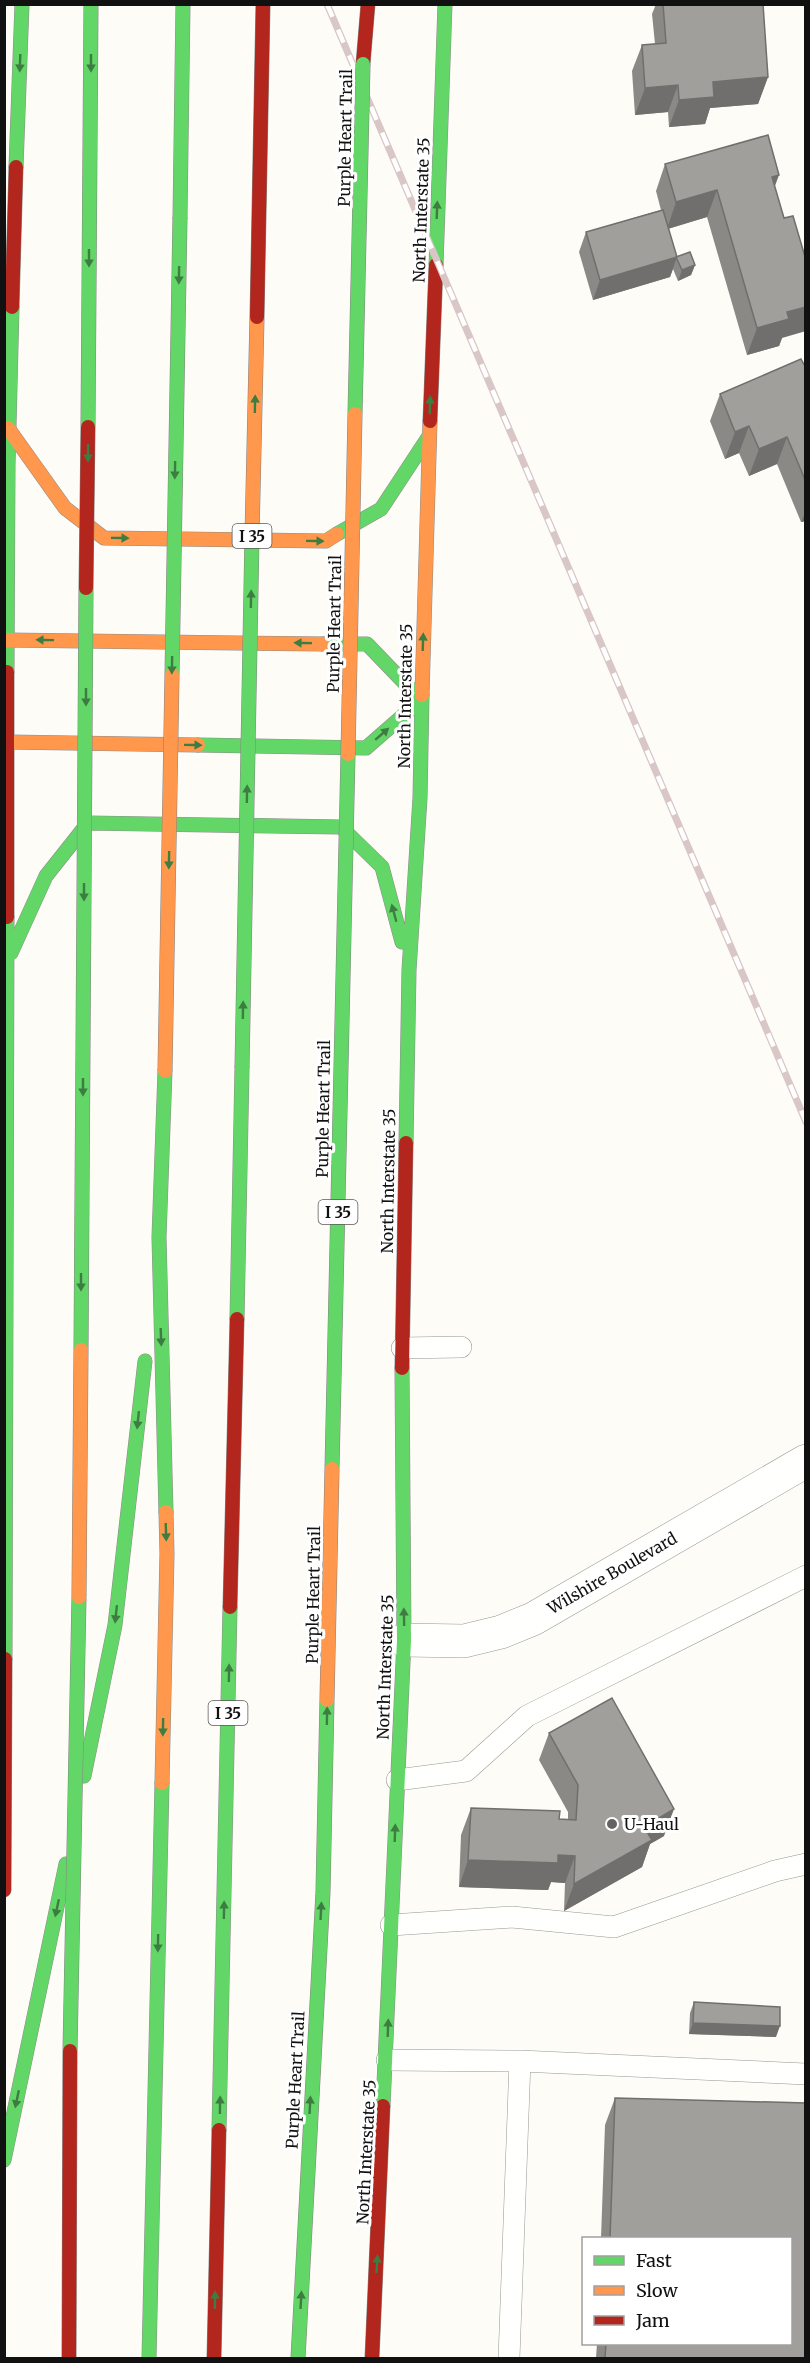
<svg xmlns="http://www.w3.org/2000/svg" width="810" height="2363" font-family="Merriweather,serif">
<rect width="100%" height="100%" fill="#fdfcf7"/>
<g fill="none" stroke-linecap="round" stroke-linejoin="round">
<!-- lane casing -->
<g stroke="#979795" stroke-width="22">
<path id="lane" d="M402 1348 461 1347
M397 1780 466 1771 527 1716 806 1576
M391 1925 512 1917 614 1927 775 1871 806 1864
M387 2060 520 2061 806 2074
M509 2358 520 2061"/>
</g>
<!-- street casing -->
<g stroke="#979795" stroke-width="34">
<path id="street" d="M404 1640 464 1641 501 1632 533 1619 806 1461"/>
</g>
<!-- fast casing -->
<g stroke="#8e8d8b" stroke-width="15">
<path id="fast" d="M16 167 22 4
M180 217 183 4
M436 265 445 4
M337 534 381 509 429 436
M323 644H367L421 700
M7 672 8 465 12 307
M198 745 366 748 421 700
M11 953 46 876 88 823 341 827 382 867 402 942
M165 1071 159 1237 166 1512
M406 1143 409 970 420 798 422 695
M237 1319 242 1068
M5 1659 7 917
M84 1776 115 1625 145 1361
M383 2106 404 1640 402 1368
M219 2130 230 1607
M4 2160 66 1864
M149 2358 162 1783"/>
</g>
<!-- slow casing -->
<g stroke="#8e8d8b" stroke-width="15">
<path id="slow" d="M8 428 65 508 104 538 326 541 337 534
M6 640 323 644
M422 695 430 421
M8 742 198 745
M162 1783 167 1554 166 1512"/>
</g>
<!-- jam casing -->
<g stroke="#8e8d8b" stroke-width="15">
<path id="jam" d="M363 64 368 4
M12 307 16 167
M430 421 436 265
M7 672V917
M402 1368 406 1143
M230 1607 237 1319
M4 1890 5 1659
M214 2358 219 2130
M372 2358 383 2106"/>
</g>
<!-- lane -->
<use href="#lane" stroke="#fffffe" stroke-width="21"/>
<!-- street -->
<use href="#street" stroke="#fffffe" stroke-width="33"/>
<!-- fast -->
<use href="#fast" stroke="#63d668" stroke-width="14"/>
<!-- slow -->
<use href="#slow" stroke="#ff974d" stroke-width="14"/>
<!-- jam -->
<use href="#jam" stroke="#b3261e" stroke-width="14"/>
<!-- rail casing -->
<g stroke="#d9c6c7" stroke-width="7">
<path id="rail" d="M327 4 806 1122"/>
</g>
<!-- rail -->
<use href="#rail" stroke="#fff" stroke-width="4.5" stroke-dasharray="14" stroke-linecap="butt"/>
<!-- fast-bridge casing -->
<g stroke="#858482" stroke-width="15" stroke-linecap="butt">
<path id="fast-bridge" d="M355 414 363 64
M88 427 91 4
M172 675 180 217
M242 1068 252 536
M81 1350 86 588
M332 1469 348 754
M70 2051 79 1597
M298 2358 323 1892 327 1700"/>
</g>
<!-- slow-bridge casing -->
<g stroke="#858482" stroke-width="15" stroke-linecap="butt">
<path id="slow-bridge" d="M252 536 257 317
M348 754 355 414
M165 1071 172 675
M79 1597 81 1350
M327 1700 332 1469"/>
</g>
<!-- jam-bridge casing -->
<g stroke="#858482" stroke-width="15" stroke-linecap="butt">
<path id="jam-bridge" d="M257 317 263 4
M86 588 88 427
M69 2358 70 2051"/>
</g>
<!-- fast-bridge -->
<use href="#fast-bridge" stroke="#63d668" stroke-width="14"/>
<!-- slow-bridge -->
<use href="#slow-bridge" stroke="#ff974d" stroke-width="14"/>
<!-- jam-bridge -->
<use href="#jam-bridge" stroke="#b3261e" stroke-width="14"/>
</g>
<!-- wall -->
<path fill="#8a8986" d="M656 4H763L768 77 758 104 710 108 705 124 669 127 668 112 635 115 632 71 642 45 655 44 652 14Z
M665 164 775 186 782 338 779 346 747 355 707 217 668 229 677 257 695 265 691 275 678 281 673 269 670 277 593 300 579 252 586 232 661 210 656 191Z
M806 368V521L801 522 777 464 749 476 739 453 725 459 710 421 720 394Z
M549 1733 664 1836 650 1844 642 1867 564 1911 565 1883 551 1882 548 1890 459 1887 461 1835 471 1808 568 1820V1812L539 1760Z
M694 2002 776 2037 689 2034 690 2013Z
M615 2098 806 2103V2358H596L597 2343H790V2238H601L605 2125Z"/>
<!-- shaded-wall -->
<path fill="#716f6d" d="M768 77 758 104 710 108 705 124 669 127 679 100 713 82Z
M678 85 668 112 635 115 645 88Z
M779 175 769 202 772 177Z
M717 190 707 217 667 229 676 202Z
M677 257 670 277 593 300 600 280Z
M695 265 691 275 678 281 682 270Z
M806 307V331L782 338 779 346 747 355 757 328 787 312Z
M749 426 739 453 725 459 735 432Z
M787 437 777 464 749 476 759 449Z
M806 511V521L801 522Z
M674 1809 664 1836 650 1844 642 1867 564 1911 574 1884 644 1827Z
M558 1855 575 1856 565 1883 551 1882 548 1890 459 1887 468 1860Z
M693 2023 780 2026 776 2037 689 2034Z"/>
<!-- building -->
<path fill="#a19f9c" stroke="#716f6d" stroke-width="1.5" d="M663 4H763L768 77 713 82 714 97 679 100 678 85 645 88 642 45 666 43Z
M768 135 779 175 772 177 784 218 793 216 806 260V307L787 312 789 319 757 328 717 190 676 202 665 164Z
M663 210 677 257 600 280 586 232Z
M690 252 695 265 682 270 676 257Z
M801 359 806 368V482L787 437 759 449 749 426 735 432 720 394Z
M612 1698 674 1809 644 1827 652 1840 574 1884 575 1856 558 1855V1863L468 1860 471 1808 560 1811 559 1819 576 1820 578 1785 549 1733Z
M694 2002 780 2007V2026L693 2023Z
M615 2098 806 2103V2358H605L606 2343H790V2238H610Z"/>
<!-- one-way arrows -->
<defs><path id="oneway-solid" d="M-6-.8H1V-3.2L6.5 0L1 3.2V.8H-6Z" transform="scale(1.5)"/></defs>
<g fill="#3e7d41">
<use href="#oneway-solid" transform="translate(20 63) rotate(92)"/>
<use href="#oneway-solid" transform="translate(91 63) rotate(90)"/>
<use href="#oneway-solid" transform="translate(437 210) rotate(-88)"/>
<use href="#oneway-solid" transform="translate(89 258) rotate(90)"/>
<use href="#oneway-solid" transform="translate(179 275) rotate(91)"/>
<use href="#oneway-solid" transform="translate(255 404) rotate(-89)"/>
<use href="#oneway-solid" transform="translate(430 405) rotate(-88)"/>
<use href="#oneway-solid" transform="translate(88 453) rotate(90)"/>
<use href="#oneway-solid" transform="translate(175 470) rotate(91)"/>
<use href="#oneway-solid" transform="translate(120 538) rotate(1)"/>
<use href="#oneway-solid" transform="translate(315 541) rotate(1)"/>
<use href="#oneway-solid" transform="translate(251 599) rotate(-89)"/>
<use href="#oneway-solid" transform="translate(45 640) rotate(-179)"/>
<use href="#oneway-solid" transform="translate(423 642) rotate(-88)"/>
<use href="#oneway-solid" transform="translate(303 643) rotate(-179)"/>
<use href="#oneway-solid" transform="translate(172 665) rotate(91)"/>
<use href="#oneway-solid" transform="translate(86 697) rotate(90)"/>
<use href="#oneway-solid" transform="translate(382 734) rotate(-41)"/>
<use href="#oneway-solid" transform="translate(193 745) rotate(1)"/>
<use href="#oneway-solid" transform="translate(247 794) rotate(-89)"/>
<use href="#oneway-solid" transform="translate(169 860) rotate(91)"/>
<use href="#oneway-solid" transform="translate(84 892) rotate(90)"/>
<use href="#oneway-solid" transform="translate(394 913) rotate(-105)"/>
<use href="#oneway-solid" transform="translate(243 1010) rotate(-89)"/>
<use href="#oneway-solid" transform="translate(83 1087) rotate(90)"/>
<use href="#oneway-solid" transform="translate(81 1282) rotate(90)"/>
<use href="#oneway-solid" transform="translate(161 1337) rotate(88)"/>
<use href="#oneway-solid" transform="translate(138 1420) rotate(96)"/>
<use href="#oneway-solid" transform="translate(166 1532) rotate(88)"/>
<use href="#oneway-solid" transform="translate(116 1614) rotate(96)"/>
<use href="#oneway-solid" transform="translate(404 1617) rotate(-91)"/>
<use href="#oneway-solid" transform="translate(229 1673) rotate(-89)"/>
<use href="#oneway-solid" transform="translate(327 1716) rotate(-89)"/>
<use href="#oneway-solid" transform="translate(163 1727) rotate(91)"/>
<use href="#oneway-solid" transform="translate(395 1833) rotate(-88)"/>
<use href="#oneway-solid" transform="translate(57 1908) rotate(102)"/>
<use href="#oneway-solid" transform="translate(224 1910) rotate(-89)"/>
<use href="#oneway-solid" transform="translate(321 1911) rotate(-87)"/>
<use href="#oneway-solid" transform="translate(158 1943) rotate(91)"/>
<use href="#oneway-solid" transform="translate(388 2028) rotate(-88)"/>
<use href="#oneway-solid" transform="translate(17 2099) rotate(102)"/>
<use href="#oneway-solid" transform="translate(220 2105) rotate(-89)"/>
<use href="#oneway-solid" transform="translate(310 2105) rotate(-87)"/>
<use href="#oneway-solid" transform="translate(377 2264) rotate(-87)"/>
<use href="#oneway-solid" transform="translate(215 2300) rotate(-89)"/>
<use href="#oneway-solid" transform="translate(301 2300) rotate(-87)"/>
</g>
<!-- markers -->
<circle fill="#646362" stroke="#fff" stroke-width="2" cx="612" cy="1824" r="6"/>
<g text-anchor="middle" dominant-baseline="central" stroke-width="6" stroke-linejoin="round" paint-order="stroke">
<!-- shield labels -->
<g fill="#fff" stroke="#585858" stroke-width="1.5">
<rect x="232.5" y="524" width="39" height="24" rx="4.5"/>
<rect x="318.5" y="1200" width="39" height="24" rx="4.5"/>
<rect x="208.5" y="1701" width="39" height="24" rx="4.5"/>
</g>
<g font-size="15" font-weight="bold" fill="#111">
<text x="252" y="536">I 35</text>
<text x="338" y="1212">I 35</text>
<text x="228" y="1713">I 35</text>
</g>
<!-- street labels -->
<g font-size="16" fill="#111" stroke="#fff">
<text transform="translate(345 138) rotate(-89)">Purple Heart Trail</text>
<text transform="translate(421 210) rotate(-88)">North Interstate 35</text>
<text transform="translate(334 624) rotate(-89)">Purple Heart Trail</text>
<text transform="translate(405 696) rotate(-89)">North Interstate 35</text>
<text transform="translate(323 1109) rotate(-89)">Purple Heart Trail</text>
<text transform="translate(388 1181) rotate(-89)">North Interstate 35</text>
<text transform="translate(612 1573) rotate(-30)">Wilshire Boulevard</text>
<text transform="translate(313 1595) rotate(-89)">Purple Heart Trail</text>
<text transform="translate(385 1667) rotate(-88)">North Interstate 35</text>
<text transform="translate(295 2080) rotate(-87)">Purple Heart Trail</text>
<text transform="translate(366 2152) rotate(-87)">North Interstate 35</text>
</g>
<!-- poi labels -->
<g font-size="16" fill="#111" stroke="#fff" text-anchor="start">
<text x="624" y="1824">U-Haul</text>
</g>
</g>
<!-- border -->
<rect width="810" height="2363" fill="none" stroke="#111111" stroke-width="12"/>
<!-- legend -->
<rect x="582" y="2237" width="210" height="108" fill="#ffffff" stroke="#a0a0a0" stroke-width="1.5"/>
<rect x="594" y="2256" width="30" height="9" fill="#63d668" stroke="#a0a0a0" stroke-width="1.5"/>
<text x="636" y="2267" font-size="18" fill="#111111">Fast</text>
<rect x="594" y="2286" width="30" height="9" fill="#ff974d" stroke="#a0a0a0" stroke-width="1.5"/>
<text x="636" y="2297" font-size="18" fill="#111111">Slow</text>
<rect x="594" y="2316" width="30" height="9" fill="#b3261e" stroke="#a0a0a0" stroke-width="1.5"/>
<text x="636" y="2327" font-size="18" fill="#111111">Jam</text>
</svg>
